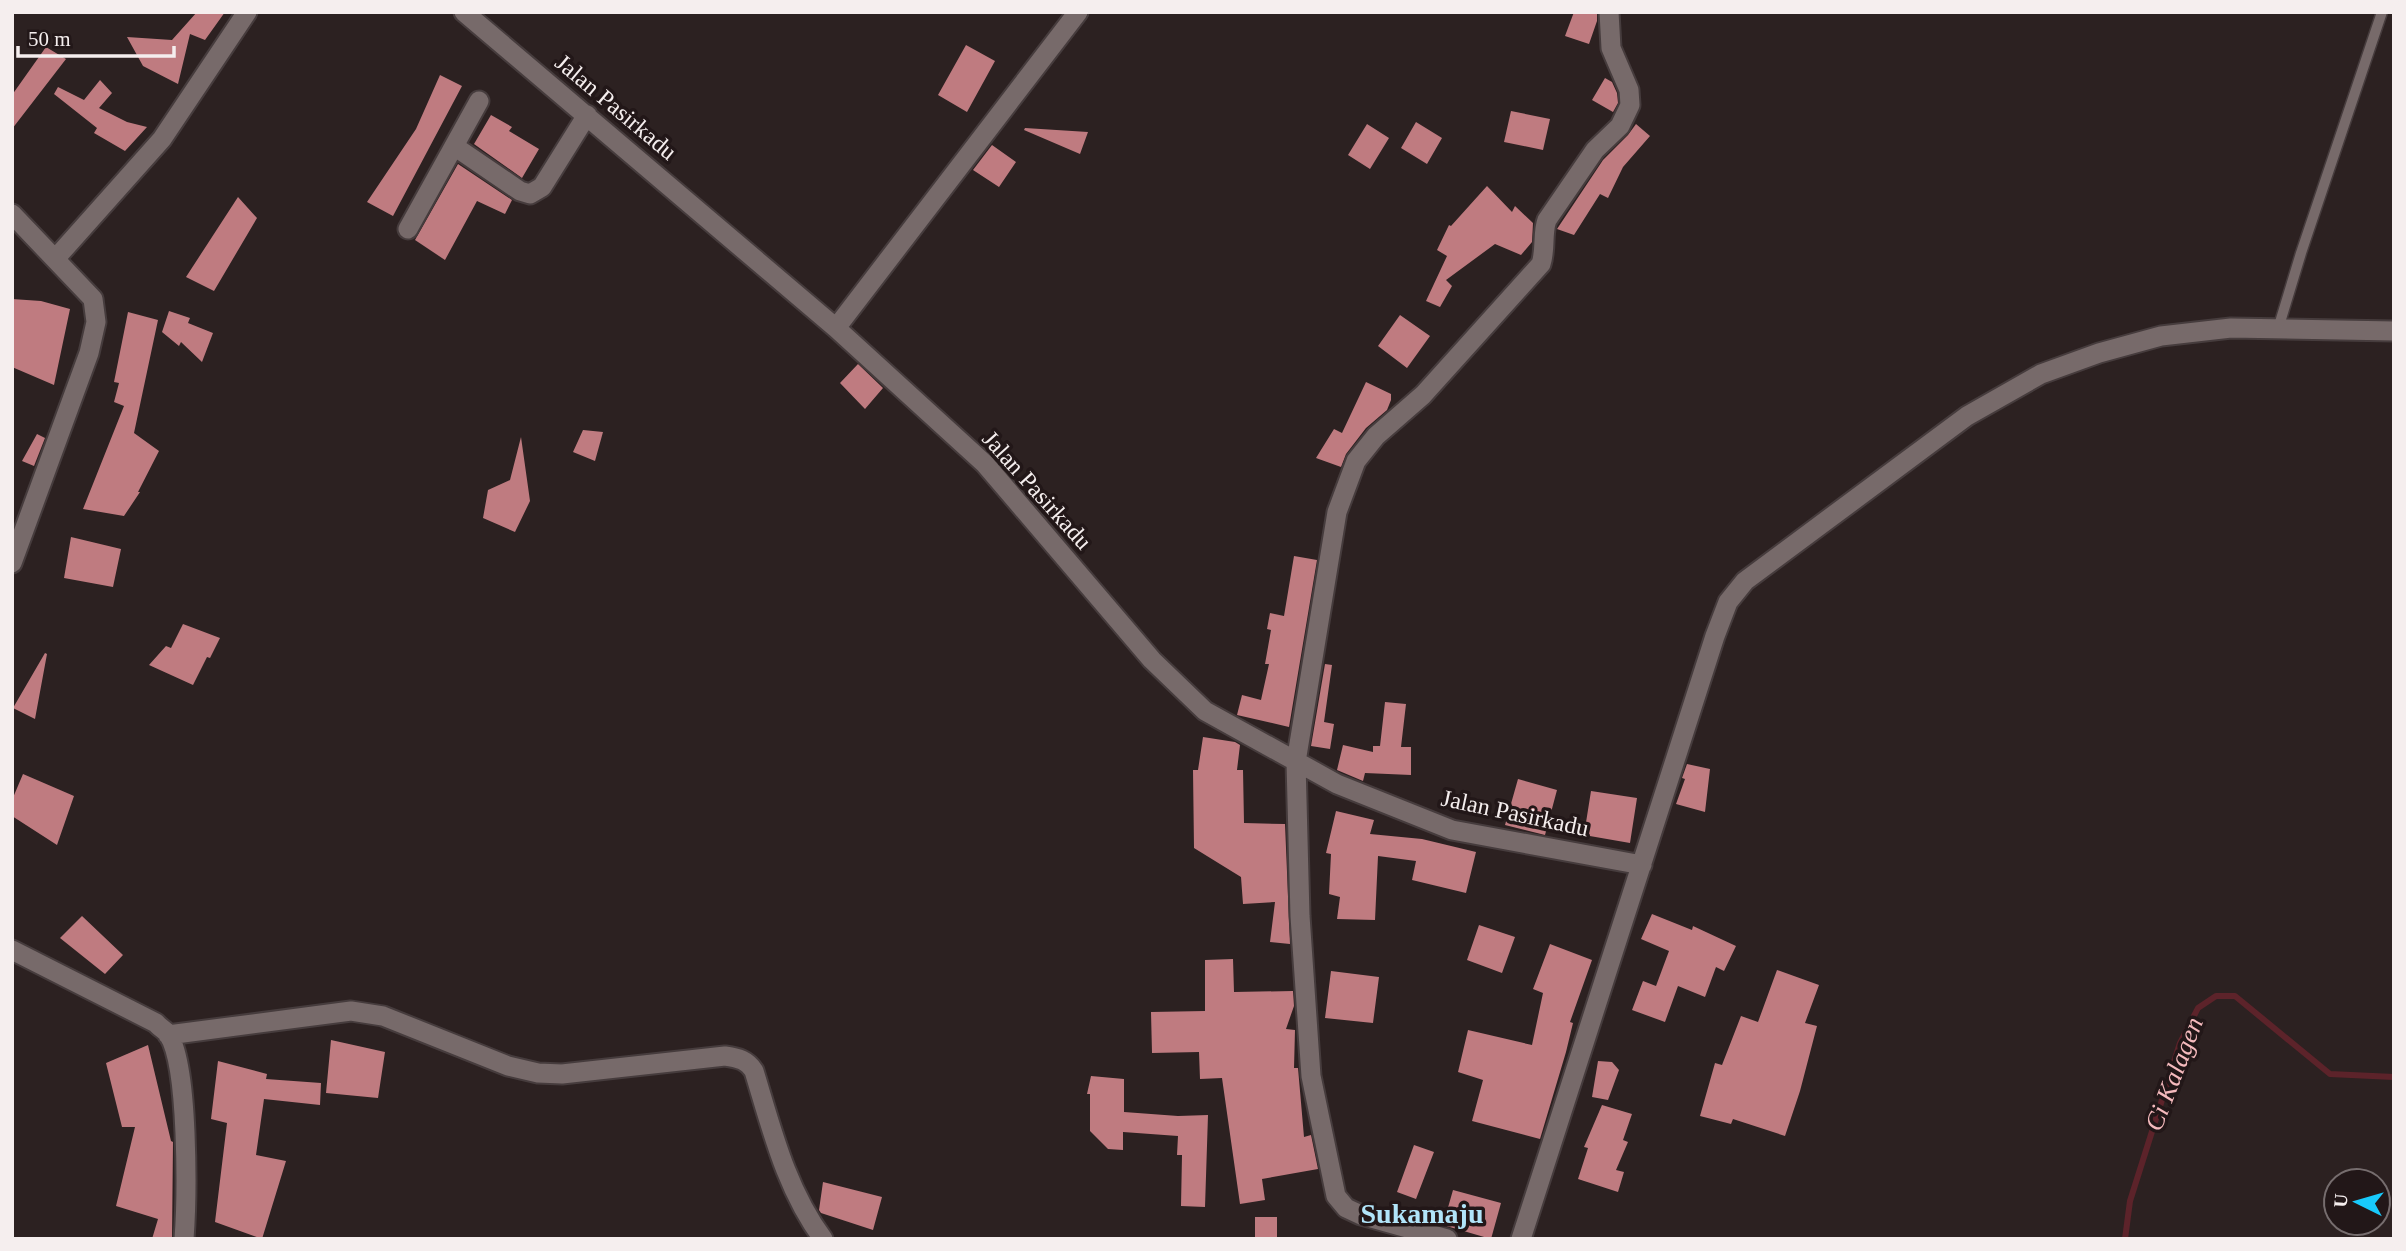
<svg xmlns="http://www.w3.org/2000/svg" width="2406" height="1251" font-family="'Times New Roman',serif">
<rect width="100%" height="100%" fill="#2c2121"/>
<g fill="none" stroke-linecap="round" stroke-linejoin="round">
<!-- stream -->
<path stroke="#5c232a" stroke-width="6" d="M2125 1239 2130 1201 2180 1043 2198 1008 2216 996H2235L2330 1074 2394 1077"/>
</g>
<!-- building -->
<path fill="#bf7b80" d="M197 12H225L205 40 190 34 178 84 143 66 127 37 172 40Z
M1574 12H1597V21L1589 44 1565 36Z
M966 45 995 61 967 112 938 95Z
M46 47 66 59 12 129V95Z
M440 75 462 86 393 216 367 202 416 129Z
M1605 78 1612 82 1617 93 1618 103 1613 112 1592 100Z
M100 80 112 93 99 108 127 122 147 127 125 151 94 133 97 128 54 94 58 87 84 100Z
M1511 111 1550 119 1543 150 1504 142Z
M491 115 512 127 509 131 539 149 522 178 474 144Z
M1416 122 1442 138 1427 164 1401 148Z
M1367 124 1389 138 1370 169 1348 155Z
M1636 124 1650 136 1623 167 1608 198 1600 194 1574 235 1557 229 1603 160 1628 135Z
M1025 128 1088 132 1080 154 1024 130Z
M992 145 1016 162 999 187 973 170Z
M458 164 512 200 505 214 477 201 445 260 415 240Z
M1487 186 1512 212 1515 206 1533 223 1532 242 1521 255 1495 244 1446 280 1452 286 1440 307 1426 301 1447 256 1437 250 1449 225 1451 226Z
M238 197 257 218 214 291 186 277Z
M12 299 41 301 70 309 54 385 12 367Z
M169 311 190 318 188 323 213 333 202 362 181 342 179 346 162 332Z
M128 312 158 320 134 433 159 451 138 492H140L124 516 83 509 124 406 114 402 119 383 114 382Z
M1400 315 1430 336 1407 368 1378 346Z
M858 364 883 388 865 409 840 383Z
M1366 382 1391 394V400L1387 410 1366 428 1346 454 1341 467 1316 458 1334 429 1342 433Z
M583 430 603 432 595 461 573 452Z
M37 434 45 438 34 466 22 461Z
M521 437 530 501 515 532 483 518 488 490 510 480Z
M71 537 121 549 113 587 64 578Z
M1294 556 1317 560 1289 727 1237 715 1242 695 1261 700 1269 664H1265L1271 630 1267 629 1270 613 1284 616Z
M183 624 220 638 210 658 207 657 193 685 149 665 166 646 171 648Z
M45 653 47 654 35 719 13 708Z
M1325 664 1332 665 1324 722 1334 724 1330 749 1311 746Z
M1385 702 1406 704 1401 747H1411V775L1365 773 1363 781 1337 770 1343 745 1373 752V746H1380Z
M1203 737 1235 742 1240 745 1237 770H1243L1244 823 1285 824 1290 944 1270 942 1275 902 1243 904 1241 877 1194 848 1193 770H1198Z
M1687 764 1710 769 1705 812 1676 804 1685 779 1682 778Z
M23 774 74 796 57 845 12 816V800Z
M1518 779 1557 790 1545 835 1505 825Z
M1591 791 1637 798 1630 843 1584 835Z
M1336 811 1374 820 1370 834 1422 839 1476 852 1466 893 1412 880 1416 861 1378 856 1375 920 1337 919 1340 897 1329 894 1331 854 1326 853Z
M1652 914 1692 930 1693 926 1736 946 1724 971 1716 967 1705 997 1678 986 1665 1022 1632 1010 1643 981 1656 986 1669 951 1641 939Z
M82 916 123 955 105 974 60 938Z
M1479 925 1515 937 1502 973 1467 960Z
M1550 944 1592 960 1570 1022 1573 1023 1566 1052 1540 1139 1472 1121 1483 1080 1458 1072 1468 1030 1532 1045 1543 993 1533 989Z
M1233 959 1234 992 1293 991 1294 1006 1286 1029 1295 1030 1294 1068H1298L1304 1137 1311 1135 1318 1169 1262 1179 1265 1200 1240 1204 1222 1078 1200 1079 1199 1052 1152 1053 1151 1012 1205 1011V960Z
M1777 970 1819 985 1805 1023 1817 1026 1800 1091 1785 1136 1733 1119 1731 1124 1700 1116 1715 1063 1722 1065 1741 1016 1758 1022Z
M1331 971 1379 977 1373 1023 1325 1018Z
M331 1040 385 1052 378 1098 326 1093Z
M148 1045 171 1141 173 1142 172 1239H152L158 1219 116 1206 135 1127H122L106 1063Z
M218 1061 267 1074 266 1079 321 1083 320 1105 264 1099 256 1155 286 1161 262 1239 215 1222 227 1123 211 1119Z
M1598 1061 1612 1062 1619 1070 1608 1100 1592 1097Z
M1091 1076 1124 1079V1112L1178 1116 1208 1115 1205 1207 1181 1206 1182 1155H1177L1178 1136 1123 1132V1150L1108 1149 1090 1131V1094H1087Z
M1602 1105 1632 1114 1623 1140 1628 1142 1616 1170 1624 1172 1618 1192 1578 1179 1588 1148 1584 1147Z
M1414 1145 1434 1152 1416 1199 1397 1192Z
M823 1182 882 1197 873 1230 821 1213 819 1210Z
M1453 1190 1501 1203 1491 1239 1443 1225Z
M1255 1217H1277V1239H1255Z"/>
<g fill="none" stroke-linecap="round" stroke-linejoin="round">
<!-- service casing -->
<g stroke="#463c3d" stroke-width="13">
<path id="service" d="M2278 329 2301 253 2382 12"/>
</g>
<!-- minor casing -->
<g stroke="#463c3d" stroke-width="23">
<path id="minor" d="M464 12 836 328 985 464 1152 660 1205 711 1337 784 1452 830 1642 865
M454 146 520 191 530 194 542 187 587 115
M12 214 93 299 96 322 89 353 12 563
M408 229 479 101
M56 258 162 139 247 12
M836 328 1078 12
M12 950 156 1023C159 1027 165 1030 168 1034 189 1065 187 1199 184 1239
M168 1035 351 1011 383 1016 508 1066 538 1073 562 1074 725 1056C739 1058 747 1060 754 1071 772 1130 786 1189 823 1239
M1447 1239 1361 1215 1346 1208 1336 1196 1311 1076 1300 916 1296 762 1337 512 1356 461 1376 436 1423 395 1541 264C1546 249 1542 233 1547 220L1595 150 1620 126 1630 105 1629 90 1611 48 1609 12
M1521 1239 1715 636 1728 602 1745 581 1967 416 2041 374 2099 353 2161 336 2231 328 2394 331"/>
</g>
<!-- service -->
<use href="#service" stroke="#776a6a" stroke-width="10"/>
<!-- minor -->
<use href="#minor" stroke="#776a6a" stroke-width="19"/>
</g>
<g text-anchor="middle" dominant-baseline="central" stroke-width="7" stroke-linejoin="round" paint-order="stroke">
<!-- street labels -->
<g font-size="24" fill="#f5eeee" stroke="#221718">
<text transform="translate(616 107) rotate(40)">Jalan Pasirkadu</text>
<text transform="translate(1037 490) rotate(48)">Jalan Pasirkadu</text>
<text transform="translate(1515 813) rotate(12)">Jalan Pasirkadu</text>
</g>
<!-- water labels -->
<g font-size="26" font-style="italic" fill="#f5babd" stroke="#221718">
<text transform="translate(2174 1074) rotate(-69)">Ci Kalagen</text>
</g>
<!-- quarter labels -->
<g font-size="28" font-weight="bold" fill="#b1e4f9" stroke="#221718">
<text x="1422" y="1213">Sukamaju</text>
</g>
</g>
<!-- border -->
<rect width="2406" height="1251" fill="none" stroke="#f5eeee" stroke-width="28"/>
<!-- north arrow -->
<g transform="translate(2357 1202) rotate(275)"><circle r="33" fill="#221718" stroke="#766d6e" stroke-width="2"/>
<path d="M0-5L12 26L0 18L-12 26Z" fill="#18cafc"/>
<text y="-10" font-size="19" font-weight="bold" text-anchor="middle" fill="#f5eeee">U</text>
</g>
<!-- scale -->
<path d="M18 46v10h156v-10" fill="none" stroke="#f5eeee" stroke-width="3.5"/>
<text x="28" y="46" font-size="21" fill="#f5eeee" stroke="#221718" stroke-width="5" paint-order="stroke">50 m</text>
</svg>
